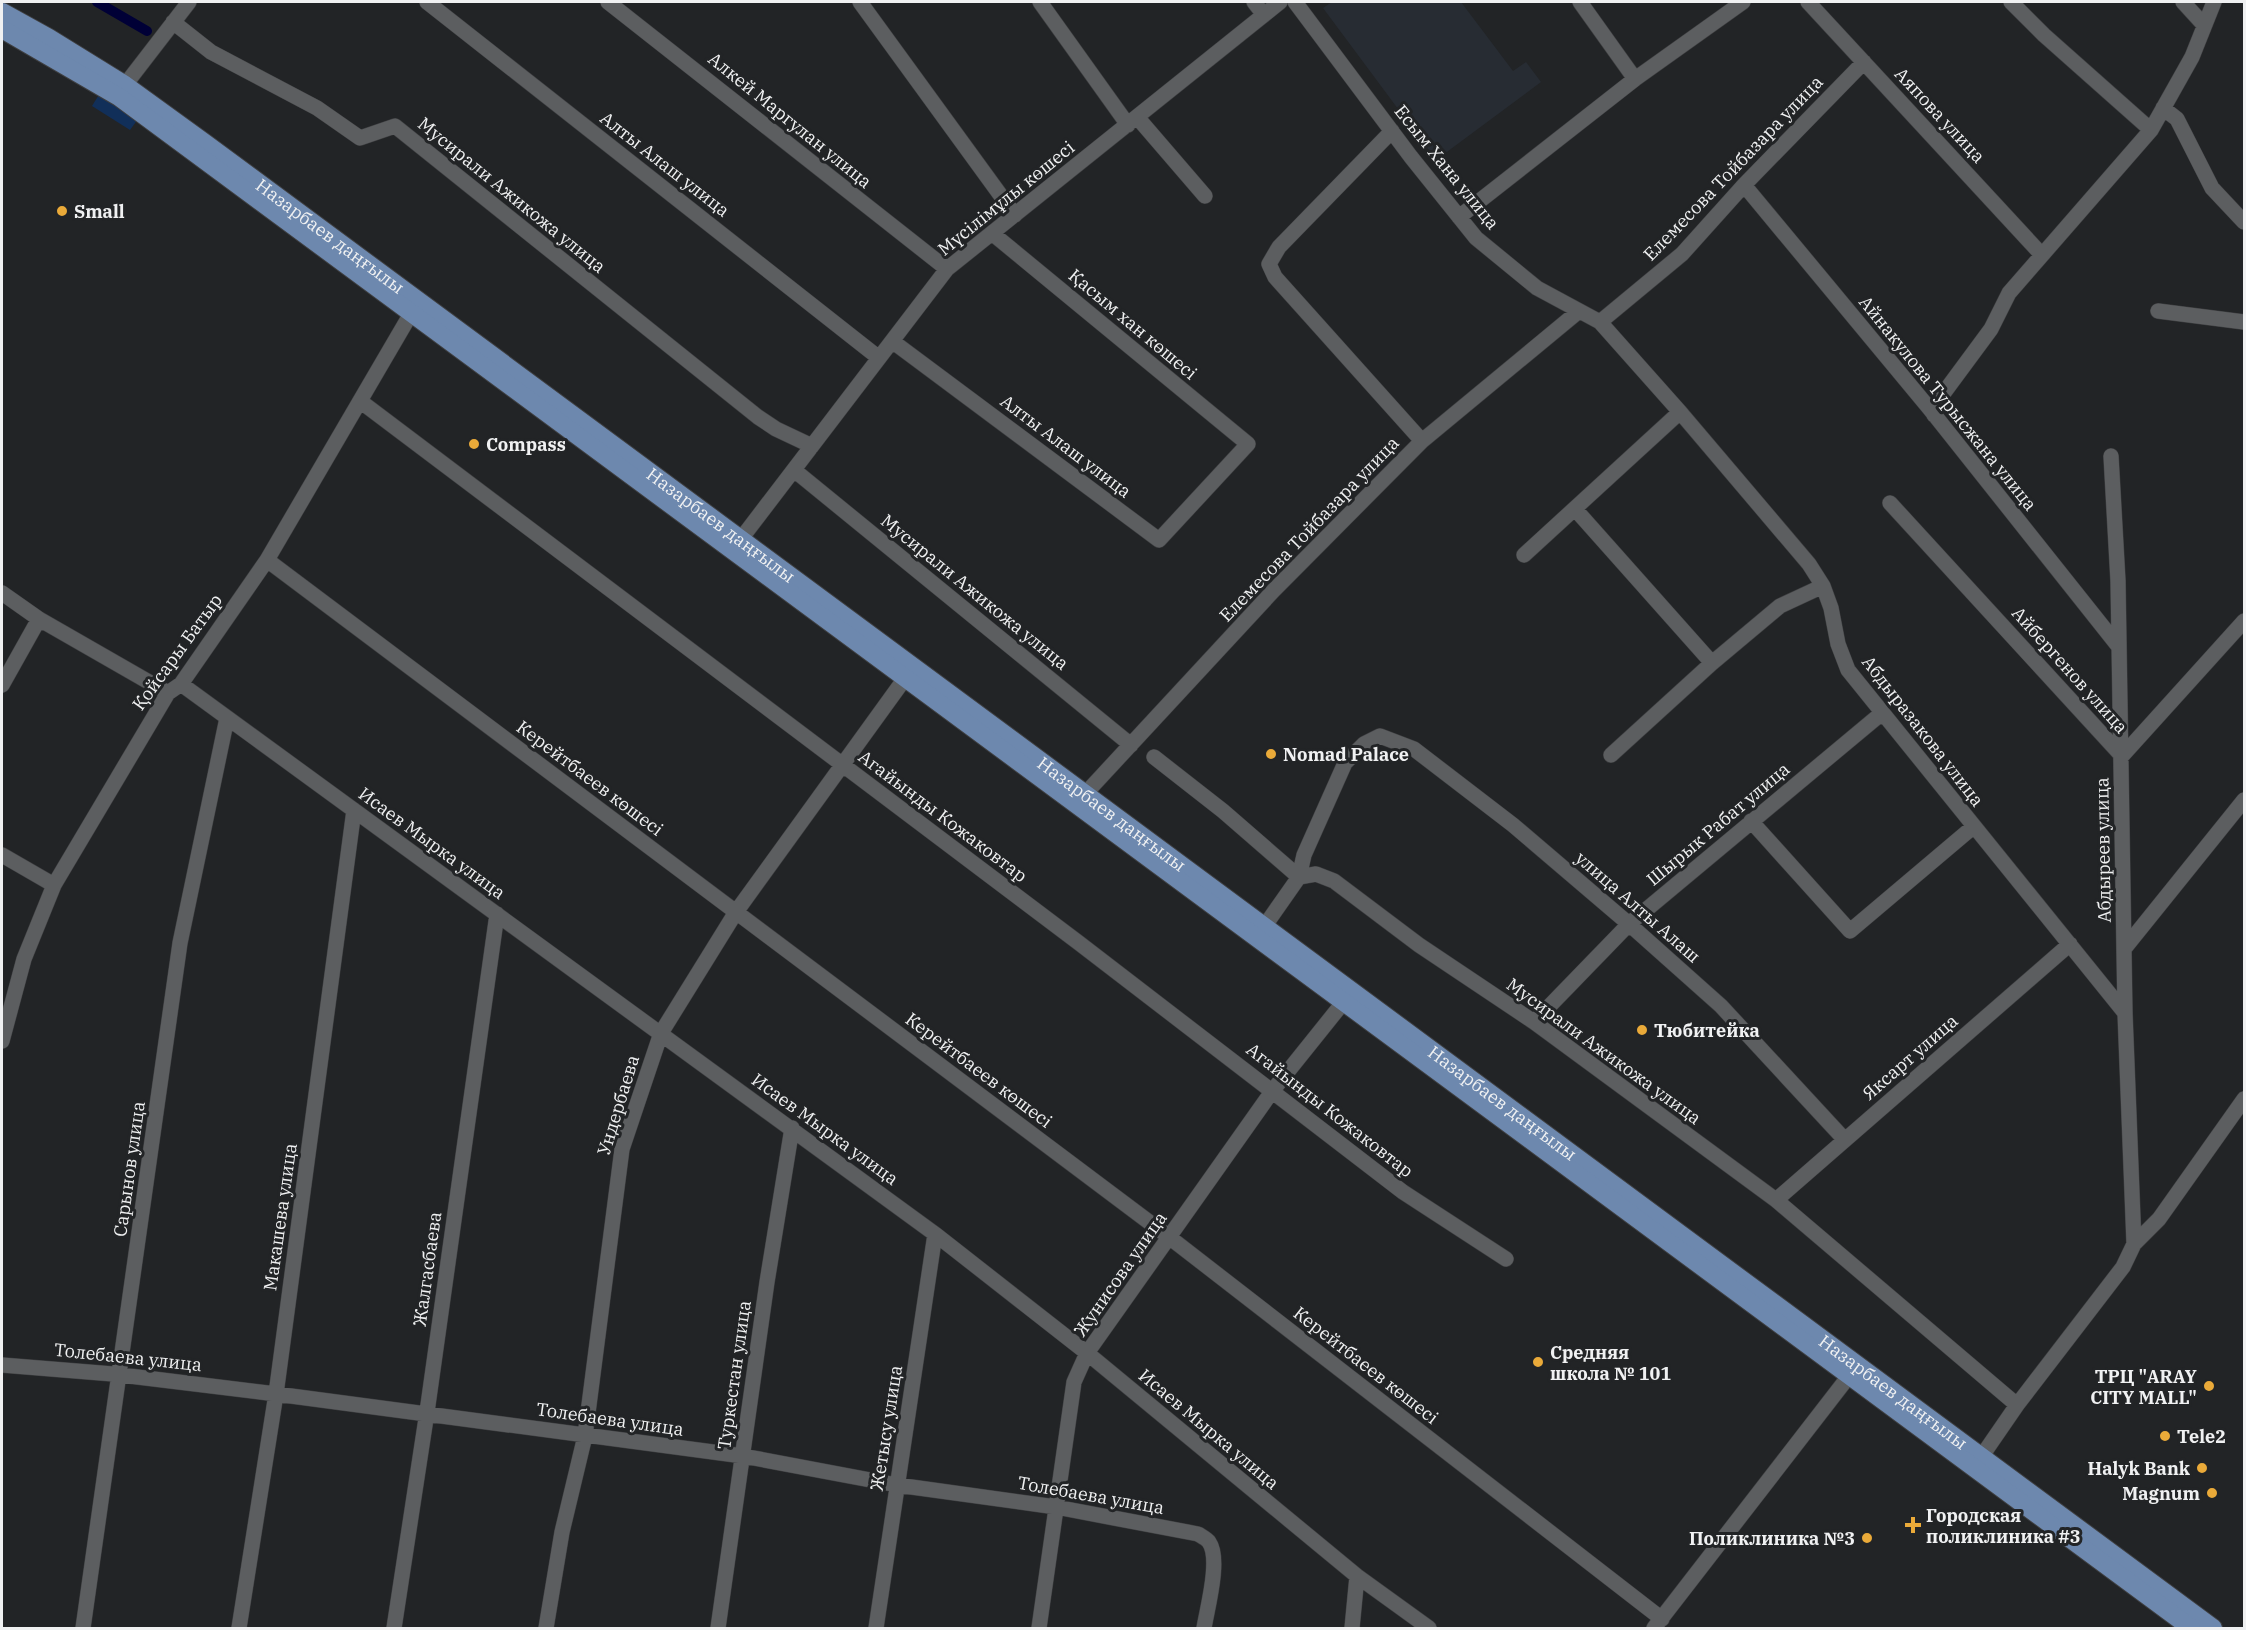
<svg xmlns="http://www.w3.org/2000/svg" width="2246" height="1630" font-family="'IBM Plex Serif',serif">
<rect width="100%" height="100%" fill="#222426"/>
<!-- built -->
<path fill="#272c33" d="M1332 2H1461L1513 71 1526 62 1541 82 1436 160 1323 8Z"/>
<!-- green -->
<path fill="#112f59" d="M100 93 138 119 130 130 92 106Z"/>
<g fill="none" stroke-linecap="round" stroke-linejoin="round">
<!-- canal -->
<path stroke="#000036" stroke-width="10" d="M97 2 147 31"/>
<!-- minor casing -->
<g stroke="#3e3f41" stroke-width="16">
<path id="minor" d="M427 2 879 358
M608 2 947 269
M860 2 1015 215
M1040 2 1128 125
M1254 2 1264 15
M1295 2 1411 157 1476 238 1537 288 1600 322 1680 412 1809 564 1823 586 1831 608 1838 644 1848 670 2125 1013
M1580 2 1635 79
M1808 2 2042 255
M2011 2 2044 35 2151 130
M2183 2 2204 25
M173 22 211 52 317 108 360 138 395 126 758 417 776 429 812 446
M125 85 189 2
M2163 108 2177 119 2212 188 2244 222
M1137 117 1205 196
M1392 131 1279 247 1269 264 1275 277 1422 441
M1744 185 1929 408 2119 647
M1459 217 1635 79 1743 2
M2158 311 2244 322
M1600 322 1682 254 1744 185 1864 62
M892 341 1159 540 1248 444 993 234
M360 401 1079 943 1403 1192 1506 1259
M1934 415 1940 398 1991 329 2009 293 2151 130 2192 57 2214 2
M2111 456 2118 581 2125 1013 2134 1244
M794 470 1131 745
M1890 503 2122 756 2244 621
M1575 509 1712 663
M734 548 947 269 1280 2
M1524 555 1680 412
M267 560 1169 1237 1662 1619
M2 593 39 619
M181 684 935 1234 1087 1353 1357 1576 1429 1628
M2 685 39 619 168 693
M1611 755 1712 663 1780 606 1823 586
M1154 757 1223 811 1299 877 1316 874 1334 881 1419 945 1534 1022 1776 1200 2017 1405
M1085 794 1274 590 1422 441 1579 311
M1751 821 1850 931 1973 827
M2 855 54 885
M1264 927 1299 877 1304 855 1345 763 1364 744 1380 736 1414 749 1513 825 1629 924 1721 1006 1845 1140
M2124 949 2244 800
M1534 1022 1629 924 1882 713
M2 1041 24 959 54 885 168 693 181 684 267 560 416 305
M1776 1200 2070 944
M2 1365 113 1374 276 1394 743 1456 897 1485 1056 1507 1198 1534C1201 1536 1207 1539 1209 1542 1221 1559 1207 1609 1204 1628
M1975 1466 2017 1405 2123 1267 2134 1244 2159 1219 2244 1099
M83 1628 180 943 227 718
M239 1628 276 1394 354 810
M394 1628 427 1412 497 914
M546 1628 562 1532 585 1436 622 1149 661 1033 736 912 911 670
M718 1628 767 1282 792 1128
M876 1628 935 1234
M1039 1628 1074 1382 1087 1353 1273 1090 1350 994
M1352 1628 1357 1576
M1654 1628 1849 1376"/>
</g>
<!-- major casing -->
<g stroke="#3e3f41" stroke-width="20">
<g id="major">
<path id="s1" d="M2 12 49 38 125 85 205 143 2213 1628"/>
<path d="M2 29 119 97 2191 1628"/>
</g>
</g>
<!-- minor -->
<use href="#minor" stroke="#5c5e60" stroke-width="15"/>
<!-- major -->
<use href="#major" stroke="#6d88ae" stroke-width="18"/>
</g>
<!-- markers -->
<g fill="#eaaa39" stroke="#222426" stroke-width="2">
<circle cx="62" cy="211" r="6"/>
<circle cx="474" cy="444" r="6"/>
<circle cx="1271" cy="754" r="6"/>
<circle cx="1642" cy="1030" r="6"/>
<circle cx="1538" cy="1362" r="6"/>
<circle cx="2209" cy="1386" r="6"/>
<circle cx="2165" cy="1436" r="6"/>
<circle cx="2202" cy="1468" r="6"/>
<circle cx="2212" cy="1493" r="6"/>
<path d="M1910 1516h6v6h6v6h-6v6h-6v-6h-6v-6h6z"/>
<circle cx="1867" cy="1538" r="6"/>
</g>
<g text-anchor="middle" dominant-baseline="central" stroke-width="6" stroke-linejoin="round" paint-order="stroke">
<!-- street labels -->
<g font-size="18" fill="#f0f1f2" stroke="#222426">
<text transform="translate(1940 115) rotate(47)">Аяпова улица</text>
<text transform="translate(790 120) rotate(39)">Алкей Маргулан улица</text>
<text transform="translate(665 164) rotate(38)">Алты Алаш улица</text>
<text transform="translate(1447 167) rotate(51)">Есым Хана улица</text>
<text transform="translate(1733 168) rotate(-46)">Елемесова Тойбазара улица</text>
<text transform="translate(512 195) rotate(39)">Мусирали Ажикожа улица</text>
<text transform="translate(1006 198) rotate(-39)">Мүсілімұлы көшесі</text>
<text stroke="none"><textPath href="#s1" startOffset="398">Назарбаев даңғылы</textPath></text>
<text transform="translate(1133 324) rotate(40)">Қасым хан көшесі</text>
<text transform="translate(1948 403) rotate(51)">Айнакулова Турысжана улица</text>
<text transform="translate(1066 446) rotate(37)">Алты Алаш улица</text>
<text stroke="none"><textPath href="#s1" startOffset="884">Назарбаев даңғылы</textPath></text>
<text transform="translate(1309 529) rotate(-46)">Елемесова Тойбазара улица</text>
<text transform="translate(975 592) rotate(39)">Мусирали Ажикожа улица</text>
<text transform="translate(177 652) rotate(-54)">Қойсары Батыр</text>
<text transform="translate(2070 670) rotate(48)">Айбергенов улица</text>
<text transform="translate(1923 731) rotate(52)">Абдыразакова улица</text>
<text transform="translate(590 778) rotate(37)">Керейтбаеев көшесі</text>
<text stroke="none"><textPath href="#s1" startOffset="1370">Назарбаев даңғылы</textPath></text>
<text transform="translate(943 816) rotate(37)">Агайынды Кожаковтар</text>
<text transform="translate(1718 824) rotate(-40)">Шырык Рабат улица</text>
<text transform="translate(432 843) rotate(36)">Исаев Мырка улица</text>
<text transform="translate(2103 850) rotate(-91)">Абдыреев улица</text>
<text transform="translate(1638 907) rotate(41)">улица Алты Алаш</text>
<text transform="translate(1604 1051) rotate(36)">Мусирали Ажикожа улица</text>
<text transform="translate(1910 1057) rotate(-41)">Яксарт улица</text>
<text transform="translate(979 1070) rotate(37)">Керейтбаеев көшесі</text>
<text stroke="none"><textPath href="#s1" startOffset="1856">Назарбаев даңғылы</textPath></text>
<text transform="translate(618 1105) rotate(-73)">Ундербаева</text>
<text transform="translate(1330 1110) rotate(38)">Агайынды Кожаковтар</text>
<text transform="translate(825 1129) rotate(36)">Исаев Мырка улица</text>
<text transform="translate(129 1169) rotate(-82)">Сарынов улица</text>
<text transform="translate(280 1217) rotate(-82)">Макашева улица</text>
<text transform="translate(427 1269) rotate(-82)">Жалгасбаева</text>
<text transform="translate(1120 1274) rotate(-55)">Жунисова улица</text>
<text transform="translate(128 1357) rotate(6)">Толебаева улица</text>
<text transform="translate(1366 1365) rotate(38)">Керейтбаеев көшесі</text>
<text transform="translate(734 1375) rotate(-82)">Туркестан улица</text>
<text stroke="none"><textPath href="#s1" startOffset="2342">Назарбаев даңғылы</textPath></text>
<text transform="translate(610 1419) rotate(8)">Толебаева улица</text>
<text transform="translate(886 1428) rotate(-81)">Жетысу улица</text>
<text transform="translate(1209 1429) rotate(40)">Исаев Мырка улица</text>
<text transform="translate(1091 1495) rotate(10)">Толебаева улица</text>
</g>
<!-- poi labels -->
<g font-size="18" font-weight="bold" fill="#f0f1f2" stroke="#222426" text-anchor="start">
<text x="74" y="211">Small</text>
<text x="486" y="444">Compass</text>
<text x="1283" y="754">Nomad Palace</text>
<text x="1654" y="1030">Тюбитейка</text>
<text x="1550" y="1352">Средняя<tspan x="1550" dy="21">школа № 101</tspan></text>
<text x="2197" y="1376" text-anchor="end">ТРЦ "ARAY<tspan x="2197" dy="21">CITY MALL"</tspan></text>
<text x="2177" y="1436">Tele2</text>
<text x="2190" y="1468" text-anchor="end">Halyk Bank</text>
<text x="2200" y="1493" text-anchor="end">Magnum</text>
<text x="1926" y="1515">Городская<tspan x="1926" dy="21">поликлиника #3</tspan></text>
<text x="1855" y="1538" text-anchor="end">Поликлиника №3</text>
</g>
</g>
<!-- border -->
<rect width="2246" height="1630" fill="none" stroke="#f0f1f2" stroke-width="6"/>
</svg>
